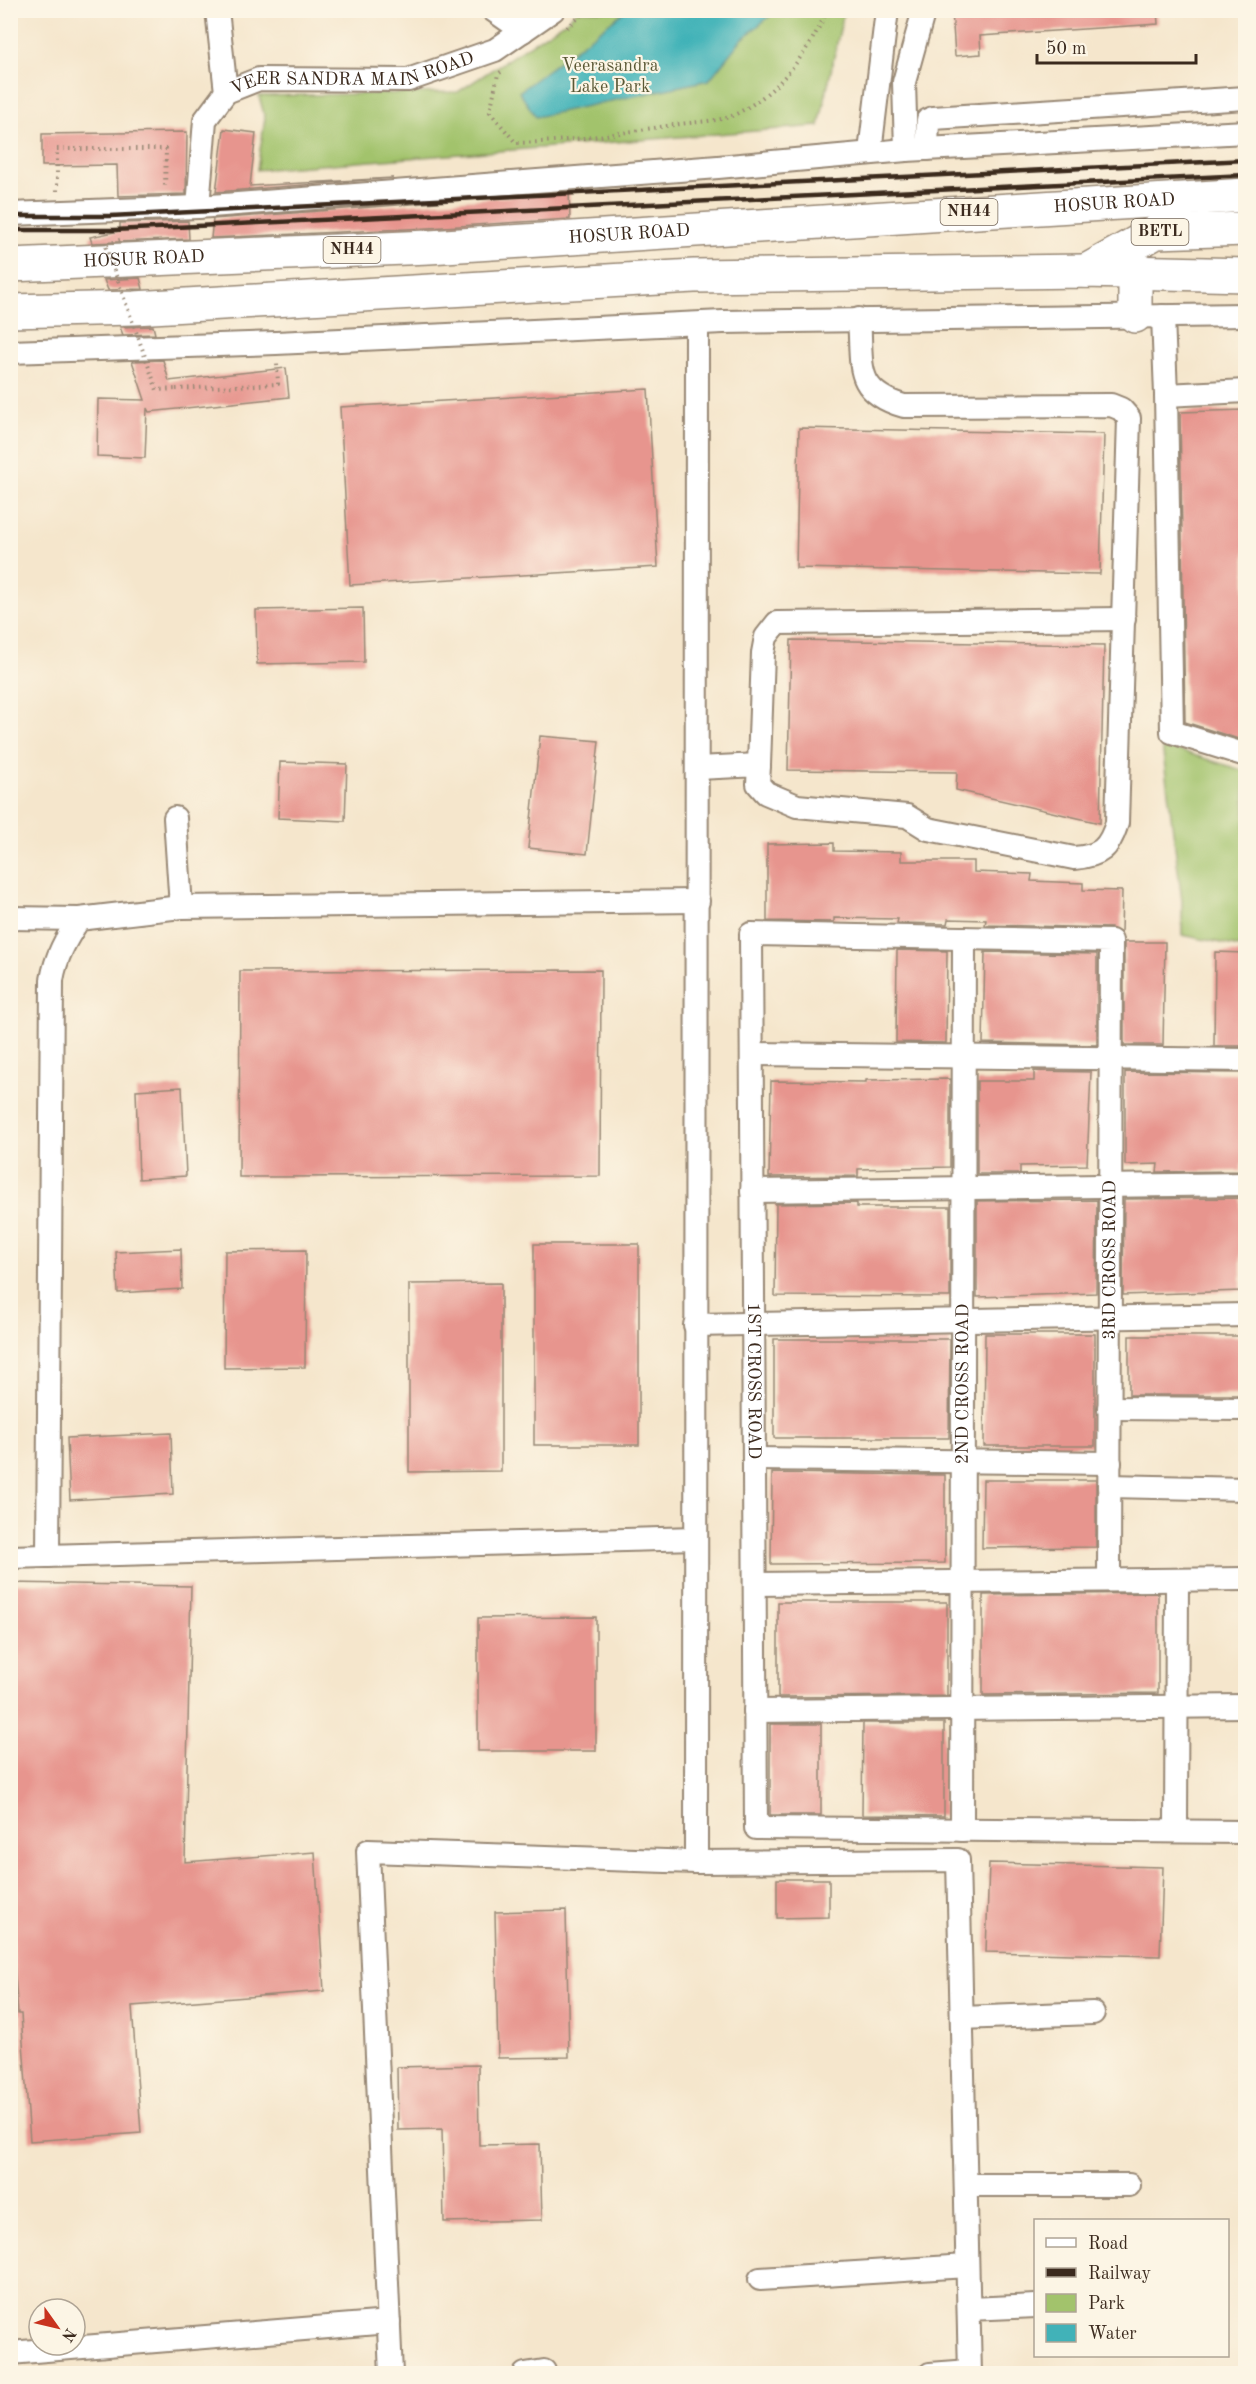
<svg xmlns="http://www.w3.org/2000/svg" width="1256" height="2384" font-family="'Old Standard TT',serif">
<rect width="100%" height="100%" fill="#fcf5e5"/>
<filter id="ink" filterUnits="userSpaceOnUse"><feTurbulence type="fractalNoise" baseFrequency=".0167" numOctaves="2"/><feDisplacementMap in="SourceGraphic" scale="12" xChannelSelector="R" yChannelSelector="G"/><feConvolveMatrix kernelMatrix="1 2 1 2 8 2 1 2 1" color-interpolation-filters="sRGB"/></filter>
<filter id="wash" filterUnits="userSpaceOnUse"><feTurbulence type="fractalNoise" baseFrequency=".008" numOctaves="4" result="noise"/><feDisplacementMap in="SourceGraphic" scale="24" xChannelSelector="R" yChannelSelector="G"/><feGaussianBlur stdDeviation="1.35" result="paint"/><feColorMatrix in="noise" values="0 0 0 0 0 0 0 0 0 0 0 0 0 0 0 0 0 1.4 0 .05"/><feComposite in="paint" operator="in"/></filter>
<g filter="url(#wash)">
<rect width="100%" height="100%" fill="#f5e6cc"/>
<!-- green -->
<path fill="#a2c36c" stroke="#6e7645" stroke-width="1.5" d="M577 11H844L819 126 257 170 265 118 259 96 458 92 565 22Z
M1162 745 1245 771V948L1182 935V901Z"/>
<!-- water -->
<path fill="#41b2b8" stroke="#3e6e6b" stroke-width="1.5" d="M625 11V10L776 11 741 40 709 80 536 117 519 92Z"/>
<g id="blocks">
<!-- building -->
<path fill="#e7958e" d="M952 10H1157L1158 24 980 36 981 54 955 56Z
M224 129 256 133 250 186 393 178 216 192Z
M187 132 186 194 118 196 117 165 42 166V134Z
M569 192 570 219 428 228 211 238 213 219Z
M188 221 189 239 92 243 90 237 120 231V223Z
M140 278 143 289 108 290 104 280Z
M153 326 155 334 123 335 120 327Z
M163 360 169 381 286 368 289 397 149 412 147 408 145 458 97 456 98 399 145 400 132 361Z
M648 389 658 567 350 585 340 407Z
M1245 410V741L1185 722 1180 412Z
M799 428 1104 434 1100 574 796 568Z
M363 608 364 662 257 664 256 610Z
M791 640 1104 645 1100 823 956 790 957 772 788 770Z
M540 736 599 741 587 854 528 848Z
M280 762 347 764 345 821 278 818Z
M834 843V851L901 852V861H974V872L1032 874 1031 881 1083 883V890L1122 891 1121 933 1111 928 985 925 986 920 948 919 947 924 897 923 898 919 834 918V922L767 921V844Z
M1124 942H1165L1163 1045H1124Z
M897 950 947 951 946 1043 896 1042Z
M985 952 1097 954V1045L983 1043Z
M1215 952 1245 953V1046H1214Z
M601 970 600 1176 239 1177 240 971Z
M1034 1071 1091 1072 1087 1165 1020 1166V1174H977V1081H1034Z
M1125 1072 1245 1073V1163H1242L1241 1171 1157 1172 1158 1164 1125 1165Z
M950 1079V1167L858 1169V1176L769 1177 771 1081 866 1082V1080Z
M182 1087 186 1176 139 1179 136 1090Z
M1241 1198V1291L1123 1295 1124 1199Z
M1097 1200 1096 1293 977 1297V1201Z
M857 1203V1207H950V1297L775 1296 776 1204Z
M534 1244H639V1445H534Z
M181 1249 182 1289 118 1293 116 1252Z
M306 1250 305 1367 224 1368 225 1251Z
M501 1283V1471L409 1472V1284Z
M985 1334H1095V1446H984Z
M1129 1336H1244V1395H1129Z
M774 1339H950L949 1438H774Z
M171 1433 173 1494 70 1500 67 1438Z
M772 1473 945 1475V1563L771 1564Z
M983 1480H1096V1547L982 1548Z
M10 1583 191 1586 185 1862 315 1852 324 1991 132 2006 141 2133 30 2141 21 2014H18L10 1911Z
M1158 1593V1693L983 1695V1595Z
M778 1602H947V1696L778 1697Z
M596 1617V1751H478V1618Z
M863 1723H944V1816L862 1815Z
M770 1724H821V1815H770Z
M989 1863 1163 1867 1160 1956 986 1952Z
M777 1879H829V1917L777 1918Z
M566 1910 569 2057 498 2058 495 1912Z
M478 2065 479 2145 540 2144 542 2220 444 2222 442 2129 398 2130 397 2067Z"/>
</g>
</g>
<g filter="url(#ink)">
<use href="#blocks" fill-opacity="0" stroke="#988875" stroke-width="1.5"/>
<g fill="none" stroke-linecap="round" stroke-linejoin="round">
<!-- minor casing -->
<g stroke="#988875" stroke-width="26">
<g id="minor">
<path d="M217 10 226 92"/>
<path d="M493 10 523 31"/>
<path d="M927 149 928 120 933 118 1246 98"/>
<path d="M906 150 904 82 924 10"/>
<path d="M870 152 887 10"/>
<path id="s1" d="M198 207 205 120 226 92 259 79 408 80 495 50 553 10"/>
<path d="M10 214 198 207 718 167 906 150 1246 132"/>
<path d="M1163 316 1166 395 1246 391"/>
<path d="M10 352 276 343 723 322 1246 315"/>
<path d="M1166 395 1172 732 1246 755"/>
<path d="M759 765 763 653 766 637 777 623 1124 619"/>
<path d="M698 768 759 765 758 784 766 793 797 806 907 816 928 829 1074 858C1100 856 1109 849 1117 823L1129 418 1121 409 1111 405 904 406C852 391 863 364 859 319"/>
<path d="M175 818 181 907"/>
<path d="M10 918 79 919"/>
<path d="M752 1054 1246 1060"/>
<path d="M752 1191 1246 1184"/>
<path d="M695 1325 1246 1315"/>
<path d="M1109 1408 1246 1409"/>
<path d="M754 1459 1110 1463"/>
<path d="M1109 1486 1246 1489"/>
<path d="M48 1556 52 980C56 956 66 939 79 919L181 907 698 901"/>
<path d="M10 1557 696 1538"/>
<path id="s2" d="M1109 1580 1111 941 751 934 756 1828 1246 1832"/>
<path d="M755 1584 1246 1579"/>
<path d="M755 1711 1246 1706"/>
<path id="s3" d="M962 1830 964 938"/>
<path d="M1176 1831 1177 1580"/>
<path d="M696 1862 958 1860 970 2374"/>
<path d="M962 2018 1093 2013"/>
<path d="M966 2185H1129"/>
<path d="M760 2279 967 2266"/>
<path d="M969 2309 1036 2306"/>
<path d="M10 2353 389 2322"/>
<path d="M391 2374 368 1851 696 1862 697 324"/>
<path d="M525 2374 544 2371"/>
<path d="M930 2374 970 2371"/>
</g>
</g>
<!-- highway casing -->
<g stroke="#988875" stroke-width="36">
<g id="highway">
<path id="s4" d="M10 265 429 247 1246 195"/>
<path d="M1086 271 1156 232 1246 229"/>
<path d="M10 311 134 308 694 276 1085 271 1246 275"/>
<path d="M1135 316V273"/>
</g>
</g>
<!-- path -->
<path stroke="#988875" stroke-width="4" stroke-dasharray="1.5 4.5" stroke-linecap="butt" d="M567 28 587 10
M501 72 498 74 490 112 516 143C571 142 625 132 680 124 695 122 722 121 734 115 777 94 809 53 827 10
M57 191V149H166L165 187
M176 389 278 384 277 364"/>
<!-- minor -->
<use href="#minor" stroke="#fff" stroke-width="22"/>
<!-- highway -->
<use href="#highway" stroke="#fff" stroke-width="33"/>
<!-- rail -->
<path stroke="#3b2a1e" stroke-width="4.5" d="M10 216H110L1246 160
M10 230H114L1246 175"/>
<!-- path-bridge -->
<path stroke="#988875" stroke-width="4" stroke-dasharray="1.5 4.5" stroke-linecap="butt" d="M120 240 105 245 157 390 176 389"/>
</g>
</g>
<g text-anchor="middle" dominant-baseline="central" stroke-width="4.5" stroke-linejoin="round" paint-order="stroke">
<!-- shield labels -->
<g fill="#fcf5e5" stroke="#75675a" stroke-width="1.5">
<rect x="940.5" y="199" width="57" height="26" rx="4.5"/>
<rect x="1131.5" y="219" width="57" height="26" rx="4.5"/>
<rect x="323.5" y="237" width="57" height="26" rx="4.5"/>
</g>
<g font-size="16" font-weight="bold" fill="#3b2a1e">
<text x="969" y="212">NH44</text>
<text x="1160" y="232">BETL</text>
<text x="352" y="250">NH44</text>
</g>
<!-- park labels -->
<g font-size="18" fill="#5a5835" stroke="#fcf5e5">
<text x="610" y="66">Veerasandra<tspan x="610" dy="21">Lake Park</tspan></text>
</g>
<!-- street labels -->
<g font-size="18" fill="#3b2a1e" stroke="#fcf5e5">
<text stroke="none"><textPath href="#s1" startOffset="252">VEER SANDRA MAIN ROAD</textPath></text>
<text stroke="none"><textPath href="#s4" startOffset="1106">HOSUR ROAD</textPath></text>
<text stroke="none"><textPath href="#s4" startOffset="620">HOSUR ROAD</textPath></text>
<text stroke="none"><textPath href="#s4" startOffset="134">HOSUR ROAD</textPath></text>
<text stroke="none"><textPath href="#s2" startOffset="320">3RD CROSS ROAD</textPath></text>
<text stroke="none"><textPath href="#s2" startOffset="1446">1ST CROSS ROAD</textPath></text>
<text stroke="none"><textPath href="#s3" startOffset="446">2ND CROSS ROAD</textPath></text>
</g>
</g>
<!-- margin -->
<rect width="1256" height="2384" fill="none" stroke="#fcf5e5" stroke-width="36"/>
<!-- legend -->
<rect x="1034" y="2219" width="195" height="138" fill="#fcf5e5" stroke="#afa495" stroke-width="1.5"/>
<rect x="1046" y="2238" width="30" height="9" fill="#ffffff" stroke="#afa495" stroke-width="1.5"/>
<text x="1088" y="2249" font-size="18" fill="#3b2a1e">Road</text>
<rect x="1046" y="2268" width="30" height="9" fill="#3b2a1e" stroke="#afa495" stroke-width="1.5"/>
<text x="1088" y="2279" font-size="18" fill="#3b2a1e">Railway</text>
<rect x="1046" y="2294" width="30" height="18" fill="#a2c36c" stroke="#afa495" stroke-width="1.5"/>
<text x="1088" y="2309" font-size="18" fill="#3b2a1e">Park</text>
<rect x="1046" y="2324" width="30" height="18" fill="#41b2b8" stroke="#afa495" stroke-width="1.5"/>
<text x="1088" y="2339" font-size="18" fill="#3b2a1e">Water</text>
<!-- north arrow -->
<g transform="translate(57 2327) rotate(124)"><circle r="28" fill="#fcf5e5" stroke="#afa495" stroke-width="1.5"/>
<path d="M0-4.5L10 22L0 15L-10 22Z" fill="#c8321e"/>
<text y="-9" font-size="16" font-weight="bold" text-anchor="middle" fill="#3b2a1e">N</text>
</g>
<!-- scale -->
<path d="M1037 54v9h159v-9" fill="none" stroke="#3b2a1e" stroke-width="3"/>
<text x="1046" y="54" font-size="18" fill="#3b2a1e" stroke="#fcf5e5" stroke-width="4.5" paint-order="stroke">50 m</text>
</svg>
